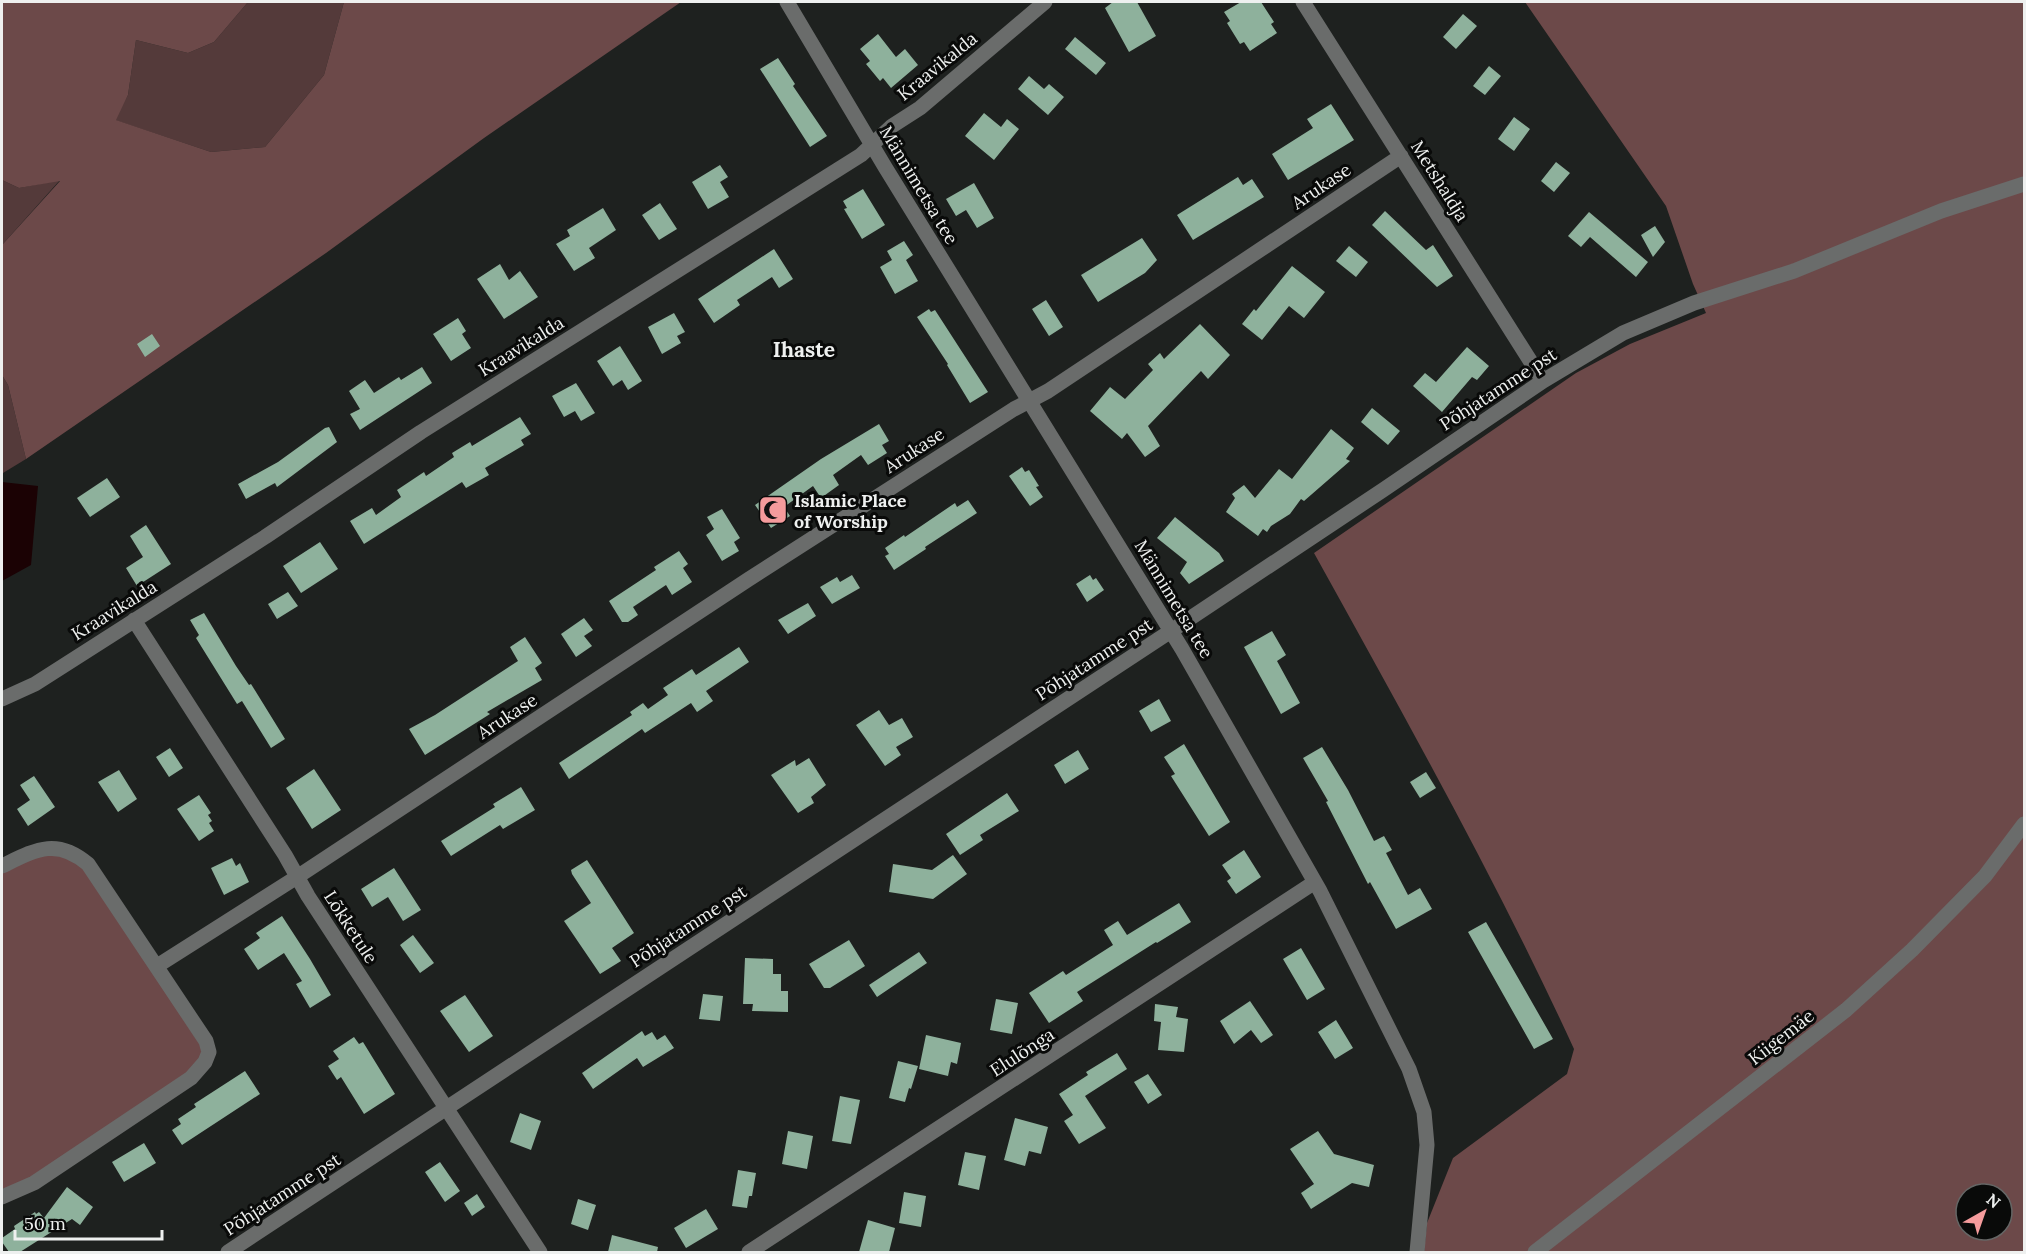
<svg xmlns="http://www.w3.org/2000/svg" width="2026" height="1254" font-family="Lora,serif">
<rect width="100%" height="100%" fill="#1e211f"/>
<!-- green -->
<path fill="#543a3a" d="M248 2H344L324 75 265 147 211 152 115 120 128 95 136 40 188 53 214 42Z
M2 180 19 188 60 180 2 245Z
M2 375 8 385 26 459 3 473 2 471Z"/>
<!-- forest -->
<path fill="#6c4949" fill-rule="evenodd" d="M2 2H248L214 42 188 53 136 40 128 95 116 120 211 152 265 147 324 75 344 2H681L484 138 326 253 26 459 8 385 2 375V245L60 181 19 188 2 180Z
M1525 2H2024V1252H1424L1427 1223 1453 1158 1567 1074 1574 1049C1496 879 1404 716 1314 553L1576 373 1630 344 1706 313 1693 284 1666 206ZM1966 1194H2002V1230H1966Z
M64 852 80 862 202 1046 201 1060 193 1070 18 1187 2 1189V872L36 853Z"/>
<!-- water -->
<path fill="#1b0204" d="M2 482 38 486 31 565 2 581Z"/>
<!-- building -->
<path fill="#8eb19c" d="M1113 2H1137L1156 36 1129 52 1105 8Z
M1241 2H1261L1274 22 1271 24 1277 33 1250 51 1244 42 1240 44 1227 23 1230 21 1224 12Z
M1463 14 1477 26 1456 49 1443 37Z
M878 34 896 57 905 49 918 65 891 88 883 78 880 81 866 64 870 61 860 49Z
M1075 37 1106 63 1096 75 1065 49Z
M778 58 795 84 793 86 827 136 810 147 760 69Z
M1489 66 1501 76 1485 95 1473 86Z
M1029 76 1044 89 1049 84 1064 97 1048 115 1018 89Z
M1331 104 1354 140 1288 180 1272 154 1313 128 1307 119Z
M984 113 1001 127 1007 119 1019 129 994 160 965 136Z
M1514 117 1530 129 1514 151 1498 139Z
M1556 162 1570 173 1554 192 1541 181Z
M720 165 728 177 720 182 729 197 708 209 692 182Z
M1238 177 1243 185 1252 179 1264 197 1193 240 1177 215Z
M974 183 994 218 977 228 966 210 956 216 946 199Z
M863 189 885 225 862 239 844 209 847 208 843 201Z
M660 203 677 229 659 240 642 215Z
M603 208 616 230 589 248 595 258 574 271 556 244 570 236 567 230Z
M1385 211 1426 250 1433 245 1453 276 1437 287 1372 225Z
M1589 212 1648 262 1636 277 1590 237 1581 247 1568 236Z
M1655 226 1665 242 1653 257 1641 235Z
M1142 238 1157 260 1145 273 1098 302 1081 275Z
M904 241 913 255 906 260 918 281 895 294 880 267 892 260 887 251Z
M1349 246 1368 262 1356 277 1336 261Z
M774 249 793 279 779 288 772 277 737 300 740 305 714 323 698 299Z
M500 264 509 280 520 271 538 297 504 319 477 279Z
M1292 266 1325 292 1304 318 1289 306 1262 340 1242 324 1254 309 1256 311Z
M1046 300 1063 327 1049 336 1032 309Z
M929 309 931 312 935 310 988 392 970 403 947 365 948 364 917 317Z
M674 313 685 332 677 336 681 343 662 354 648 327Z
M458 318 466 331 462 334 471 348 451 361 433 334Z
M1200 324 1230 355 1208 379 1201 371 1148 426 1160 446 1145 457 1127 433 1122 439 1090 411 1110 387 1125 399 1153 370 1148 364 1160 353 1164 359Z
M152 334 160 346 145 357 137 344Z
M620 346 642 381 628 390 622 380 613 386 597 361Z
M1467 347 1489 366 1477 380 1472 377 1442 412 1413 386 1425 373 1436 382Z
M422 367 432 383 360 430 350 414 360 409 349 391 365 380 374 393 399 377 401 380Z
M576 383 595 413 581 421 575 411 564 417 552 396Z
M1372 408 1400 431 1388 445 1361 422Z
M520 417 531 434 521 440 524 445 485 468 489 475 466 488 462 482 364 544 350 521 372 508 376 515 401 497 397 490 424 472 426 476 454 457 452 453 470 442 472 446Z
M879 424 889 441 882 445 887 453 868 465 861 455 833 475 839 485 821 498 813 486 784 507 790 516 771 528 755 505 821 459Z
M329 427 337 442 277 487 275 483 246 499 238 484 278 462 325 428Z
M1331 429 1354 448 1346 459 1350 461 1304 501 1301 499 1290 514 1271 526 1267 532 1263 529 1258 536 1226 512 1235 498 1232 494 1244 485 1255 498 1279 469 1292 479Z
M1022 467 1025 472 1029 470 1039 486 1036 487 1043 497 1030 506 1009 476Z
M107 478 120 497 90 517 77 498Z
M968 500 977 513 925 547 926 549 894 570 885 556 889 554 885 548 904 535 905 537 955 503 957 507Z
M722 509 740 538 734 542 739 551 722 561 706 535 714 529 707 517Z
M1175 517 1219 553 1224 561 1189 584 1180 573 1187 562 1157 538Z
M146 525 171 564 137 586 126 568 143 557 130 536Z
M320 542 338 569 301 593 283 566Z
M679 551 688 564 683 568 692 582 672 595 666 585 633 607 638 615 628 622H622L609 601 656 570 654 567Z
M852 575 860 588 832 604 820 587 837 577 840 582Z
M1090 575 1093 580 1096 578 1104 590 1087 602 1076 584Z
M288 592 298 606 277 619 268 604Z
M808 603 816 616 788 634 778 620Z
M204 613 236 666 249 685 251 684 285 739 271 748 242 701 237 704 196 638 199 635 190 620Z
M584 618 593 630 584 636 592 646 576 657 561 634Z
M1272 631 1286 655 1277 661 1300 703 1281 714 1244 647Z
M525 637 542 663 535 668 542 680 487 712 490 714 425 755 409 729 435 715 518 661 510 647Z
M739 647 749 662 706 691 713 701 697 712 691 703 645 733 642 729 569 779 559 763 632 715 630 712 643 703 648 709 668 695 663 688 692 669 696 675Z
M1159 699 1171 721 1151 732 1139 711Z
M879 710 889 725 902 718 913 737 896 747 901 755 885 766 856 725Z
M1184 744 1230 822 1209 836 1171 776 1175 774 1164 757Z
M1322 747 1348 790 1374 841 1384 836 1392 850 1386 853 1408 895 1420 888 1432 909 1396 929 1370 882 1368 884 1326 802 1328 801 1303 758Z
M170 748 183 768 169 777 156 757Z
M1078 750 1089 769 1065 784 1054 765Z
M809 758 826 785 811 797 814 803 798 813 771 775 795 760 796 766Z
M314 769 341 810 312 829 286 788Z
M119 770 137 799 118 812 98 782Z
M1426 772 1436 788 1420 798 1410 782Z
M34 776 55 807 28 826 17 809 30 800 20 785Z
M521 787 535 810 503 829 500 825 451 856 441 841 495 807 493 804Z
M1007 793 1019 811 980 835 983 840 960 855 946 834Z
M199 795 211 813 208 815 212 821 209 823 214 831 199 841 177 809Z
M1244 850 1261 877 1236 894 1227 881 1231 878 1222 865Z
M953 855 967 874 933 899 889 892 893 864 932 870Z
M232 858 236 866 240 863 249 882 224 895 211 868Z
M587 860 634 933 612 948 621 961 600 974 564 921 591 903 572 874 571 870Z
M394 868 421 910 403 921 388 897 372 907 361 889Z
M1179 903 1191 922 1157 943 1156 942 1077 992 1083 1001 1049 1023 1029 993 1063 971 1066 975 1113 945 1104 930 1118 921 1127 935Z
M282 916 310 959 331 995 310 1008 296 984 302 981 284 953 258 970 244 949 260 938 256 933Z
M1486 922 1553 1039 1534 1049 1468 932Z
M413 935 434 963 420 973 400 945Z
M849 940 865 966 830 988H824L809 964Z
M1301 948 1325 989 1307 1000 1283 959Z
M919 952 927 963 877 997 869 985Z
M745 958 773 959V974H781V991H788V1012L752 1011 753 1004H743Z
M703 994 723 996 720 1021 699 1019Z
M465 995 493 1036 469 1052 440 1011Z
M996 999 1018 1003 1012 1034 990 1030Z
M1250 1001 1273 1035 1261 1043 1251 1030 1234 1044 1220 1021Z
M1155 1004 1178 1007 1176 1017 1188 1019 1184 1052 1158 1050 1161 1022 1154 1021Z
M1336 1020 1353 1048 1335 1059 1318 1032Z
M642 1031 645 1036 652 1032 657 1040 665 1035 674 1048 643 1067 637 1058 593 1089 582 1073Z
M926 1035 961 1043 957 1064 951 1062 948 1076 919 1069Z
M354 1037 359 1044 363 1042 395 1094 364 1114 341 1077 337 1080 328 1066 339 1059 333 1051Z
M1117 1053 1127 1069 1085 1096 1106 1128 1079 1144 1064 1121 1073 1115 1059 1094 1088 1075 1086 1072Z
M898 1061 918 1066 911 1089 909 1088 905 1102 889 1098Z
M245 1071 260 1094 182 1145 172 1130 181 1124 178 1119 196 1107 194 1104Z
M1148 1074 1162 1095 1148 1104 1134 1082Z
M840 1096 860 1100 851 1144 832 1141Z
M520 1113 541 1121 531 1150 510 1142Z
M1015 1118 1048 1127 1041 1154 1029 1151 1025 1166 1004 1160Z
M788 1131 813 1136 807 1169 782 1164Z
M1318 1131 1334 1154 1374 1165 1369 1187 1352 1183 1311 1209 1301 1193 1314 1184 1290 1149Z
M144 1143 156 1163 124 1182 112 1162Z
M965 1152 986 1156 979 1190 958 1185Z
M440 1162 460 1191 445 1202 425 1172Z
M738 1170 756 1173 752 1196H749L747 1208 732 1206Z
M67 1187 93 1207 80 1225 72 1219 20 1252H9L2 1242V1238L15 1229 14 1226 35 1212 36 1214 39 1212 44 1218Z
M904 1192 926 1196 921 1227 899 1223Z
M477 1194 485 1207 472 1216 464 1203Z
M578 1199 596 1205 588 1230 571 1224Z
M706 1209 718 1229 686 1248 674 1228Z
M868 1220 895 1228 889 1252H859Z
M612 1235 658 1247 657 1252H608Z"/>
<g fill="none" stroke-linecap="round" stroke-linejoin="round">
<!-- street -->
<path stroke="#6a6c6b" stroke-width="15" d="M787 2 885 167 1182 649 1320 891 1409 1069 1424 1112 1427 1145 1417 1252
M1303 2 1543 381
M134 620 285 855 308 896 540 1252
M2 699 35 684 265 537 421 432 861 155 892 126 920 108 1045 2
M2 866C35 850 56 837 88 864L206 1041 209 1052 205 1062 191 1078 34 1183 2 1197
M157 966 297 877 749 579 1014 409 1048 391 1401 156
M228 1252 1171 631 1383 490 1543 381 1623 333 1694 303 1794 271 1941 211 2024 184
M749 1252 1315 882
M1535 1252 1846 1010 1912 950 1985 876 2024 824"/>
</g>
<!-- icons -->
<defs>
<g id="mosque-square" transform="scale(1.5)"><rect x="-9" y="-9" width="18" height="18" rx="4" fill="#f59b9c" stroke="#090a09"/><path d="M3.5-4.9A6 6 0 1 0 3.5 4.9A5 5 0 1 1 3.5-4.9Z" fill="#111"/></g>
</defs>
<g fill-rule="evenodd">
<use href="#mosque-square" x="773" y="510"/>
</g>
<g text-anchor="middle" dominant-baseline="central" stroke-width="6" stroke-linejoin="round" paint-order="stroke">
<!-- street labels -->
<g font-size="18" fill="#eef0ef" stroke="#090a09">
<text transform="translate(937 66) rotate(-39)">Kraavikalda</text>
<text transform="translate(1440 181) rotate(58)">Metshaldja</text>
<text transform="translate(919 185) rotate(59)">Männimetsa tee</text>
<text transform="translate(1321 186) rotate(-34)">Arukase</text>
<text transform="translate(521 346) rotate(-32)">Kraavikalda</text>
<text transform="translate(1498 389) rotate(-33)">Põhjatamme pst</text>
<text transform="translate(914 450) rotate(-33)">Arukase</text>
<text transform="translate(1174 599) rotate(59)">Männimetsa tee</text>
<text transform="translate(114 610) rotate(-32)">Kraavikalda</text>
<text transform="translate(1094 659) rotate(-33)">Põhjatamme pst</text>
<text transform="translate(507 716) rotate(-33)">Arukase</text>
<text transform="translate(688 926) rotate(-33)">Põhjatamme pst</text>
<text transform="translate(351 927) rotate(57)">Lõkketule</text>
<text transform="translate(1781 1037) rotate(-38)">Kiigemäe</text>
<text transform="translate(1022 1052) rotate(-33)">Elulõnga</text>
<text transform="translate(282 1194) rotate(-33)">Põhjatamme pst</text>
</g>
<!-- poi labels -->
<g font-size="18" font-weight="bold" fill="#eef0ef" stroke="#090a09" text-anchor="start">
<text x="794" y="500">Islamic Place<tspan x="794" dy="21">of Worship</tspan></text>
</g>
<!-- quarter labels -->
<g font-size="21" font-weight="bold" fill="#eef0ef" stroke="#090a09">
<text x="804" y="349">Ihaste</text>
</g>
</g>
<!-- border -->
<rect width="2026" height="1254" fill="none" stroke="#eef0ef" stroke-width="6"/>
<!-- north arrow -->
<g transform="translate(1984 1212) rotate(40)"><circle r="28" fill="#090a09" stroke="#656665" stroke-width="1.5"/>
<path d="M0-4.5L10 22L0 15L-10 22Z" fill="#f59b9c"/>
<text y="-9" font-size="16" font-weight="bold" text-anchor="middle" fill="#eef0ef">N</text>
</g>
<!-- scale -->
<path d="M15 1230v9h147v-9" fill="none" stroke="#eef0ef" stroke-width="3"/>
<text x="24" y="1230" font-size="18" fill="#eef0ef" stroke="#090a09" stroke-width="4.5" paint-order="stroke">50 m</text>
</svg>
